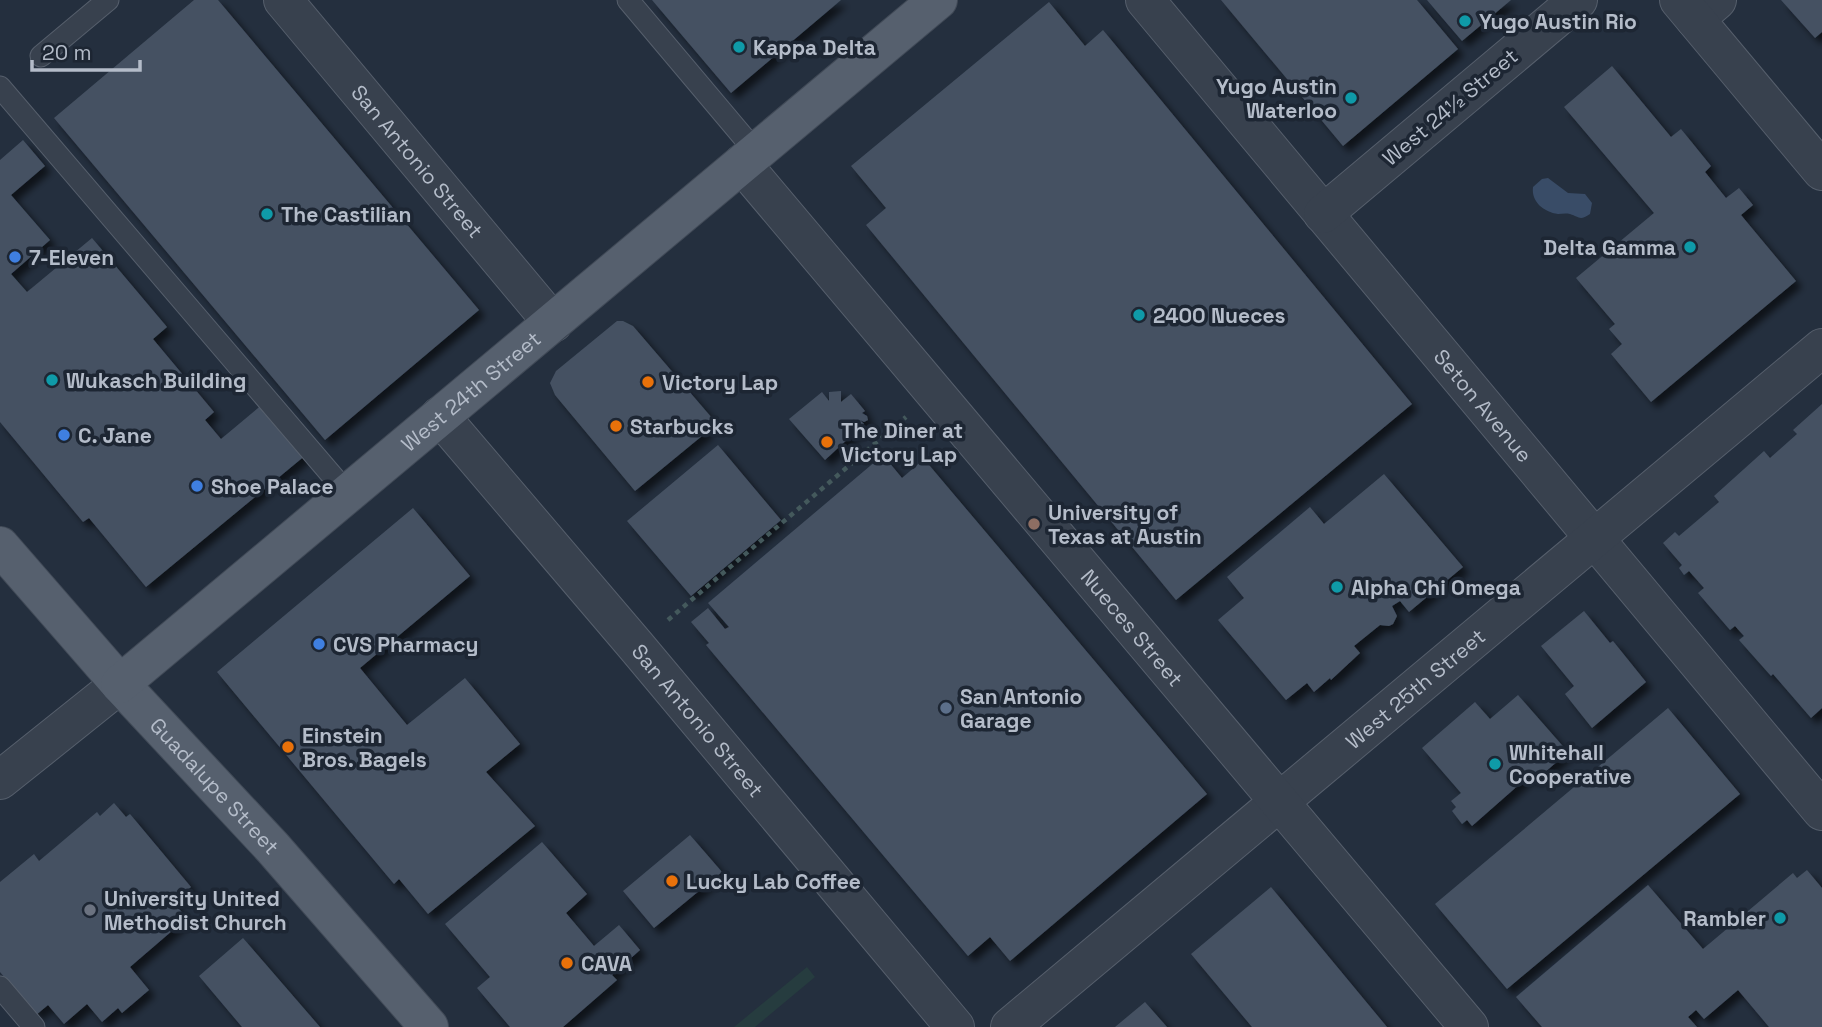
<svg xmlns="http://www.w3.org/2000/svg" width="1822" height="1027" font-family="'Space Grotesk',sans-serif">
<defs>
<filter id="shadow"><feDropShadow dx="6" dy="6" stdDeviation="3.5" flood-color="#0009"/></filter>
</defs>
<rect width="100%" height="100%" fill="#242f3e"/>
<!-- green -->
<path fill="#263c3f" d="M807 967 815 977 755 1027H734Z"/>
<!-- water -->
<path fill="#394c67" d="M1548 178 1568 193 1585 194 1592 203 1590 214C1580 221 1579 217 1570 214 1565 213 1562 214 1558 214 1544 212 1531 202 1533 187L1542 179Z"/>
<!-- building -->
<path fill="#455162" filter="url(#shadow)" d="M194 0H218L479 310 325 440 54 118Z
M652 0H841L731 93Z
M1221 0H1417L1458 49 1343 146Z
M1427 0H1511L1462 41Z
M1781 0H1822V32L1815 38Z
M1049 2 1085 46 1103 30 1412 404 1176 600 866 225 886 208 851 166Z
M1612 66 1671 137 1681 129 1711 166 1705 172 1726 198 1739 188 1753 205 1741 215 1796 281 1651 402 1611 354 1622 344 1609 329 1615 324 1576 278 1654 213 1564 107Z
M23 140 45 166 11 195 50 240 11 274 27 292 92 238 167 327 153 339 214 412 205 420 221 439 264 403 307 454 146 587 89 518 83 522 0 422V160Z
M617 321H623L633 326 712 418 704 426 708 431 635 491 555 395 550 383 556 371Z
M841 391V402L851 394 865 411 862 413 867 416 868 420 864 422 860 420 864 424 825 460 789 419 822 392 829 401V392Z
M1822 404V708L1811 718 1773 674 1771 676 1739 640 1744 636 1735 626 1730 630 1698 593 1704 588 1689 571 1684 575 1679 568 1682 565 1663 543 1675 532 1679 536 1719 502 1714 496 1764 451 1770 458 1797 434 1793 430Z
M718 445 781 520 691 596 627 521Z
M883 455 902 478 924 459 1207 794 1010 961 990 937 968 956 706 645 709 643 691 622 708 608 725 629 729 627 708 603Z
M1384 474 1463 567 1409 612 1400 601 1392 606 1397 616 1393 624 1389 626 1380 625 1354 646 1360 653 1331 680 1330 678 1314 692 1307 683 1286 700 1218 620 1244 598 1227 577 1310 507 1324 524Z
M413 508 470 576 360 668 407 725 465 678 520 744 486 772 535 826 428 914 399 879 394 884 217 672Z
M1584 611 1610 643 1613 641 1646 682 1592 728 1565 694 1574 686 1541 646Z
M1518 695 1568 752 1535 781 1530 775 1472 826 1467 820 1462 824 1452 811 1456 807 1451 801 1461 793 1422 748 1475 702 1490 719Z
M1668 708 1740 794 1507 989 1435 904Z
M114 803 126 817 130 814 191 887 173 902 187 918 130 967 149 990 122 1013 118 1008 102 1022 87 1004 64 1024 48 1005 36 1015 0 972V882L34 854 39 861 97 812 100 816Z
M690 835 722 872 654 928 623 891Z
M542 842 587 894 566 913 594 946 619 925 640 950 612 975 617 980 563 1027H510L477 988 490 977 445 924Z
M1807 870 1822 888V1027H1769L1738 990 1704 1019 1696 1010 1688 1017 1697 1027H1542L1516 997 1648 885 1703 949 1793 873 1797 878Z
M1271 887 1387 1027H1252L1191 954Z
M243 938 320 1027H242L199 976Z
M1145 1002 1167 1027H1115Z"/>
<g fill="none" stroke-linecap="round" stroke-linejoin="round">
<!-- service casing -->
<g stroke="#565f6c" stroke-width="23">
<path id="service" d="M628 0 756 152
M41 56 108 0
M0 87 347 493
M0 987 34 1027"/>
</g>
<!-- minor casing -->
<g stroke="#565f6c" stroke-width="40">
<g id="minor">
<path id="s1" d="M283 0 553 323"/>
<path id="s2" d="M1145 0 1822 811"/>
<path d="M1695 19 1717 0"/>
<path d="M1323 214 1578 0"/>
<path id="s3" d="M440 416 636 646 955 1027"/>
<path d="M0 780 120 684"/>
<path id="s4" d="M1010 1027 1822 348"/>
</g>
</g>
<!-- tertiary casing -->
<g stroke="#565f6c" stroke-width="40">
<g id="tertiary">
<path d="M1679 0 1822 171"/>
<path id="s5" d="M742 164 1469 1027"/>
</g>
</g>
<!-- primary casing -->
<g stroke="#414a57" stroke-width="40">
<g id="primary">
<path id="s6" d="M0 546 120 684 273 848 429 1027"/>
<path id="s7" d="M120 684 938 0"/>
</g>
</g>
<!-- path -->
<path stroke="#44595c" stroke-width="4.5" stroke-dasharray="5 5" stroke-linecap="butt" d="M668 620 906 417"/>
<!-- service -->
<use href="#service" stroke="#38414e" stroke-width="21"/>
<!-- minor -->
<use href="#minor" stroke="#38414e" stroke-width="38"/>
<!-- tertiary -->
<use href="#tertiary" stroke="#38414e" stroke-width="38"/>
<!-- primary -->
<use href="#primary" stroke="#56606e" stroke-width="38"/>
</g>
<!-- markers -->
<g fill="#0f9aa8" stroke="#1d2633" stroke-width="2.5">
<circle cx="1465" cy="21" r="7"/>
<circle cx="739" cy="47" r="7"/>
<circle cx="1351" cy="98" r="7"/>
<circle cx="267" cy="214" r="7"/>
<circle cx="1690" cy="247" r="7"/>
<circle cx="1139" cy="315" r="7"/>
<circle cx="52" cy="380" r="7"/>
<circle cx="1337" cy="587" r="7"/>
<circle cx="1495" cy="764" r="7"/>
<circle cx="1780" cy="918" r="7"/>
</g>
<g fill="#3f7fe0" stroke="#1d2633" stroke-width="2.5">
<circle cx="15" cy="257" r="7"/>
<circle cx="64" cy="435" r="7"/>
<circle cx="197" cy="486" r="7"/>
<circle cx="319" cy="644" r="7"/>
</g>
<g fill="#e8710a" stroke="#1d2633" stroke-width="2.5">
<circle cx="648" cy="382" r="7"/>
<circle cx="616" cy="426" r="7"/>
<circle cx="827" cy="442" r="7"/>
<circle cx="288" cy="747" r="7"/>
<circle cx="672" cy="881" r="7"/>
<circle cx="567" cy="963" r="7"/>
</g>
<circle fill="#8d6e63" stroke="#1d2633" stroke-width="2.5" cx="1034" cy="524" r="7"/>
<circle fill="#5c6f8a" stroke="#1d2633" stroke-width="2.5" cx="946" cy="708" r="7"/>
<circle fill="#6b7280" stroke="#1d2633" stroke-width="2.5" cx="90" cy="910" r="7"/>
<g text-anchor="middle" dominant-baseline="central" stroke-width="7" stroke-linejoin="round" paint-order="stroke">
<!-- poi labels -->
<g font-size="21" font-weight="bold" fill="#b4bcc9" stroke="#1d2633" text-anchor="start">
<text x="1479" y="21">Yugo Austin Rio</text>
<text x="753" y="47">Kappa Delta</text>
<text x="1337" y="86" text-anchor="end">Yugo Austin<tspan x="1337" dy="24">Waterloo</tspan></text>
<text x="281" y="214">The Castilian</text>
<text x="1676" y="247" text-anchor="end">Delta Gamma</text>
<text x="29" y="257">7-Eleven</text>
<text x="1153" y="315">2400 Nueces</text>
<text x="66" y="380">Wukasch Building</text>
<text x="662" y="382">Victory Lap</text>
<text x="630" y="426">Starbucks</text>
<text x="841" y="430">The Diner at<tspan x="841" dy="24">Victory Lap</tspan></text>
<text x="78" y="435">C. Jane</text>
<text x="211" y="486">Shoe Palace</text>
<text x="1048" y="512">University of<tspan x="1048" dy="24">Texas at Austin</tspan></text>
<text x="1351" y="587">Alpha Chi Omega</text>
<text x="333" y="644">CVS Pharmacy</text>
<text x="960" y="696">San Antonio<tspan x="960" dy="24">Garage</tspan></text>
<text x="302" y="735">Einstein<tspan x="302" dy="24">Bros. Bagels</tspan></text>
<text x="1509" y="752">Whitehall<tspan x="1509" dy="24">Cooperative</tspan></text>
<text x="686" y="881">Lucky Lab Coffee</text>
<text x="104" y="898">University United<tspan x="104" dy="24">Methodist Church</tspan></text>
<text x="1766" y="918" text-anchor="end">Rambler</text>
<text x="581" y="963">CAVA</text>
</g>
<!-- street labels -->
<g font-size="21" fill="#b4bcc9" stroke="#1d2633">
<text transform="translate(1450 107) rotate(-40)">West 24½ Street</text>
<text stroke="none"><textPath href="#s1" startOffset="210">San Antonio Street</textPath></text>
<text stroke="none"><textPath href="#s7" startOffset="457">West 24th Street</textPath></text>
<text stroke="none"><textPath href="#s2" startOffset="528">Seton Avenue</textPath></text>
<text stroke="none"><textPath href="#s5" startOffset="606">Nueces Street</textPath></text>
<text stroke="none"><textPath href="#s4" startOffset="528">West 25th Street</textPath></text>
<text stroke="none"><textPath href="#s3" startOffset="399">San Antonio Street</textPath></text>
<text stroke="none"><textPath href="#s6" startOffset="322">Guadalupe Street</textPath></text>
</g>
</g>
<!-- scale -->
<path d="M32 60v10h108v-10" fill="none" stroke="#b4bcc9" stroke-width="3.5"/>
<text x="42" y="60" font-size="21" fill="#b4bcc9" stroke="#1d2633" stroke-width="5" paint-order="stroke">20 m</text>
</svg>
